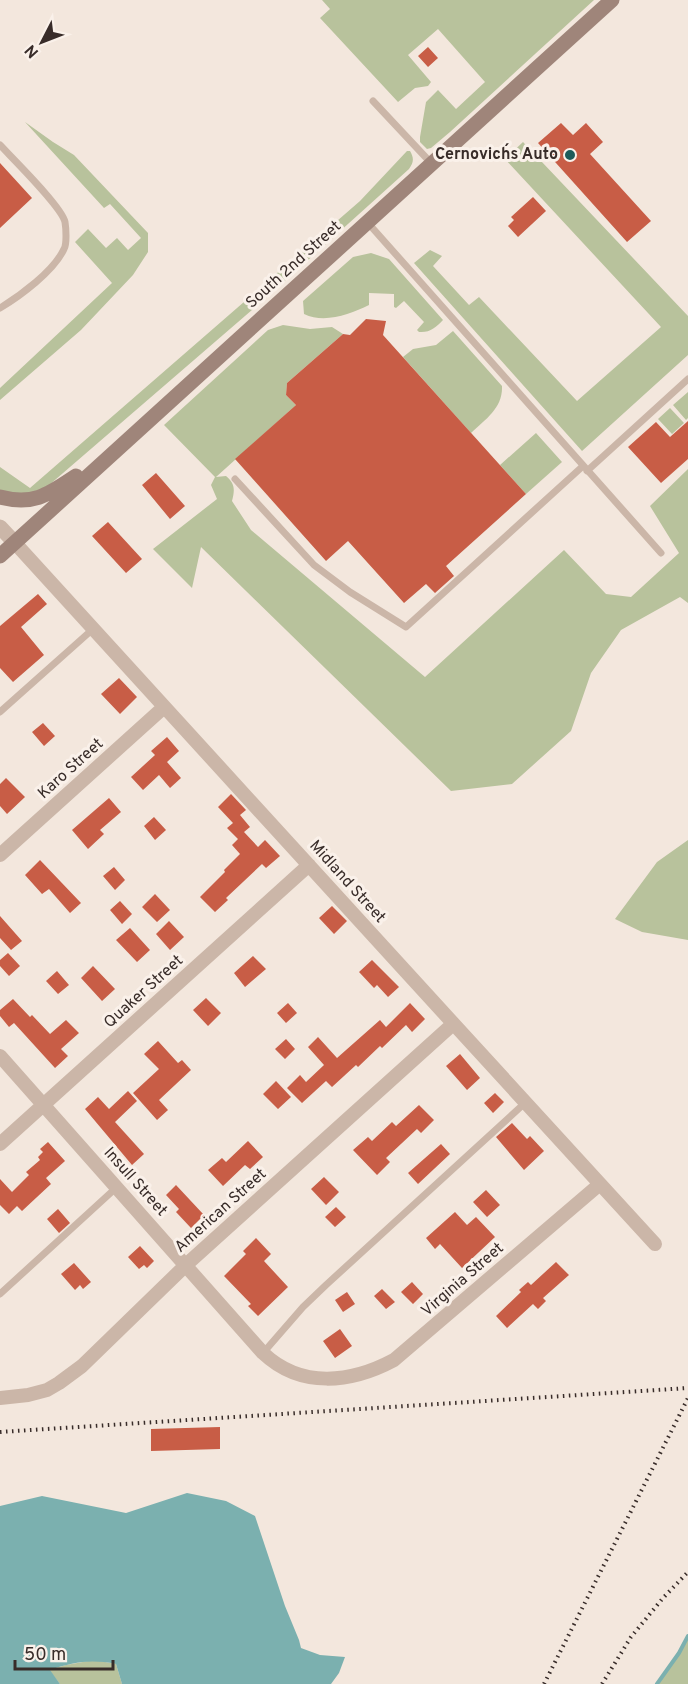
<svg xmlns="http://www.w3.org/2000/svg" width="688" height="1684" font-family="Overpass,sans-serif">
<rect width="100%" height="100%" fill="#f3e7dd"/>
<!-- green -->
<path fill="#b8c29c" d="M322 0H594L450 132 431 148 427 149 420 142V137L426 102 438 90 456 109 485 82 438 29 408 55 431 82 428 86 415 88 398 102 320 18 330 9Z
M25 122 53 142 74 155 148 233V252L133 275 81 330 0 400V388L112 283 75 242 88 229 106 248 117 238 128 250 141 238 110 204 104 208Z
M523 142 688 316V355L582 451 414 263 430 250 442 256 433 266 469 305 479 297 577 401 661 327 505 159Z
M407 151H410C414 158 414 162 409 169L267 297 48 486 31 495 0 492V467L30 488 360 201Z
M371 253 389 259 443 320C436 327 430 333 419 332L417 330 424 322 404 301 396 308 394 307V294L369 293V305C350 314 325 324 304 314L303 301 353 257Z
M283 325 310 329 332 327 343 334 287 383 286 395 296 405 216 477 226 476C235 484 235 489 232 501L251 530 425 677 564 550 606 594 631 597 679 553 650 506 688 469V603L680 597 621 630 591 673 571 731 512 784 451 791 201 547 192 588 153 549 217 499 211 485 215 477 164 425 268 330Z
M453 331 502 386C503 408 486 419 471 433L403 357 413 349 436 345Z
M688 392V418L686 420 673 405Z
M670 408 684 423 672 434 658 419Z
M536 433 562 462 526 494 500 465Z
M688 840V940L642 932 615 919 657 862Z
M688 1635V1684H659L686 1638Z
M94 1660 116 1664 122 1684H60L49 1670 66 1665Z"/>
<!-- water -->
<path fill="#7bb0af" d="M187 1493 226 1501 255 1516 285 1606 299 1640 301 1648 320 1655 345 1657 339 1673 331 1684H122L116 1664C90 1659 74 1662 50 1670L60 1684H0V1506L42 1496 126 1513Z"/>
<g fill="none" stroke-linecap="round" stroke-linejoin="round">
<!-- stream -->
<path stroke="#7bb0af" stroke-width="4" d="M657 1684 679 1653 688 1636"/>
</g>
<!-- building -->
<path fill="#c85d46" d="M428 47 438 58 428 67 418 56Z
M561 123 573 135 586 123 603 142 590 154 651 221 627 242 538 143Z
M0 163 32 198 0 228Z
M533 197 546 211 518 237 508 226 514 220 511 217Z
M366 319 386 321 383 335 526 494 446 566 454 576 435 593 426 584 404 603 348 541 326 561 235 459 296 405 286 395 287 383 343 334 350 335Z
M688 421V459L661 483 628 447 656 422 670 437Z
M156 473 185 506 170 519 142 485Z
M108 522 142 559 126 573 92 536Z
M38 594 47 604 21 627 44 655 13 682 0 668V626Z
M119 678 137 697 120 714 101 694Z
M43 723 55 736 44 746 32 732Z
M167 737 179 751 167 762 181 778 170 788 159 775 143 790 131 777 155 755 151 751Z
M6 778 25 797 7 814 0 806V784Z
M231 794 246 810 240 815 250 827 244 832 258 847 265 840 280 856 266 868 262 864 226 898 228 900 215 912 200 897 225 872 224 870 240 854 232 845 238 839 227 828 233 823 218 807Z
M109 798 121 812 100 830 104 834 88 849 72 830Z
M154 817 166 830 155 840 144 826Z
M40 860 81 903 70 913 49 889 42 894 25 875Z
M114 867 125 880 115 890 103 876Z
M155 894 170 910 157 922 142 907Z
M120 901 132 914 122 924 110 910Z
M332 906 347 921 334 934 319 918Z
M0 916 22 941 11 950 0 938Z
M169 921 184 937 170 950 156 934Z
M130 928 150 950 137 962 116 940Z
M8 953 20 966 9 976 0 966V960Z
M253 956 266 969 245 987 234 973Z
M372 960 399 987 388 997 377 985 374 988 359 972Z
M93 966 115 989 102 1001 81 978Z
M57 971 69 985 58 994 46 981Z
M206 998 221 1013 208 1026 193 1010Z
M13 999 30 1017 32 1015 50 1034 66 1020 79 1033 61 1049 68 1056 55 1068 14 1023 9 1027 0 1016V1010Z
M288 1003 297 1013 286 1023 277 1013Z
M410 1003 425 1019 412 1032 406 1025 382 1048 380 1046 358 1067 356 1065 332 1087 326 1081 302 1103 287 1088 300 1075 306 1082 324 1065 308 1047 318 1037 337 1058 380 1020 386 1027Z
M286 1039 295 1049 285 1059 275 1049Z
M158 1041 178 1063 182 1060 191 1070 159 1100 168 1110 157 1120 133 1093 159 1069 144 1054Z
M460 1054 480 1078 467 1090 446 1066Z
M276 1081 291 1097 278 1109 263 1094Z
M128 1091 137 1101 115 1122 144 1154 132 1165 85 1109 98 1097 109 1109Z
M495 1093 504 1102 493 1113 484 1103Z
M419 1105 434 1120 421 1133 417 1129 386 1158 390 1162 377 1175 353 1150 368 1137 372 1141 392 1122 396 1126Z
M512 1123 527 1139 530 1136 544 1151 524 1170 496 1137Z
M248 1141 263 1157 250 1169 245 1165 223 1186 208 1170 222 1158 226 1162Z
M48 1142 65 1161 46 1178 51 1184 22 1211 17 1206 9 1214 0 1205V1179L12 1192 29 1175 26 1172 40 1160 38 1157 43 1152 40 1149Z
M441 1144 450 1154 418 1184 408 1173Z
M324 1177 339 1192 326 1205 311 1189Z
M176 1185 204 1215 191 1228 176 1212 179 1209 166 1195Z
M486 1190 500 1205 487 1217 473 1202Z
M336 1207 346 1217 335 1227 325 1217Z
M58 1209 70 1223 59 1233 47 1219Z
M455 1212 467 1225 476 1217 495 1237 462 1268 440 1244 435 1249 426 1238Z
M256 1238 271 1254 264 1261 288 1287 258 1316 248 1306 251 1304 224 1276 246 1254 243 1251Z
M140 1246 154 1261 147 1268 144 1265 139 1269 128 1257Z
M556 1262 569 1275 543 1298 546 1301 538 1309 533 1304 507 1328 496 1316 521 1292 519 1290 528 1282 531 1285Z
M74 1263 91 1282 83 1289 80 1285 75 1290 61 1274Z
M412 1282 423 1294 413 1304 401 1292Z
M382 1289 395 1302 386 1309 374 1296Z
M347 1292 355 1304 343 1312 335 1300Z
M340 1329 352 1346 335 1358 323 1341Z
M220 1427V1449L151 1451V1429Z"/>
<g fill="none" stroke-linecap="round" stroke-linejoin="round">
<!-- service -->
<path stroke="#cbb6a8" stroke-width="7" d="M373 101 432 164
M0 145C13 159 62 207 65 222 66 228 67 244 64 249 54 271 20 296 0 308
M368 223 661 553
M587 471 688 379
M235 479 314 565 350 592 406 627 583 466
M0 712 93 629
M0 1294 117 1187
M263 1353 303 1307 326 1285 526 1102"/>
<!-- minor -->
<path stroke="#cbb6a8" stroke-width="14" d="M15 543C227 778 442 1010 655 1244
M0 855 163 708
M0 1056 263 1353C301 1389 351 1383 394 1360L600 1184
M0 1144 309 865
M0 1398 28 1395 47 1390 59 1383 82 1366 187 1264 453 1024"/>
<!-- tertiary -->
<path stroke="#cbb6a8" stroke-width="15" d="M0 527 15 543"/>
<!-- secondary -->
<path stroke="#9f857a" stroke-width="15" d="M0 497C34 506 49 494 76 476
M0 556 612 0"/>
<!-- rail -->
<path stroke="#382c29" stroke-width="4" stroke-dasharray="1.5 4.5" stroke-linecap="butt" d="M0 1432 688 1388
M544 1684 688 1398
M602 1684 631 1637 663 1598 688 1572"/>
</g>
<!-- markers -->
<circle fill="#1d5b5a" stroke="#faf1ea" stroke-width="2" cx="570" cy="155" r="6"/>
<g text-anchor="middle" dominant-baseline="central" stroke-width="6" stroke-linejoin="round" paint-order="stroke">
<!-- poi labels -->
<g font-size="16" font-weight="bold" fill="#382c29" stroke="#faf1ea" text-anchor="end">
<text x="558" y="155">Cernovich´s Auto</text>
</g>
<!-- street labels -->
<g font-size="16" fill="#382c29" stroke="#faf1ea">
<text transform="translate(294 265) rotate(-42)">South 2nd Street</text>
<text transform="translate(71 769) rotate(-42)">Karo Street</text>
<text transform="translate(347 882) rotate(48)">Midland Street</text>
<text transform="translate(144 992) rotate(-42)">Quaker Street</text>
<text transform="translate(135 1182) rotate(48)">Insull Street</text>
<text transform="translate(221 1211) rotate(-42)">American Street</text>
<text transform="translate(463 1280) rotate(-41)">Virginia Street</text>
</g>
</g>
<!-- north arrow -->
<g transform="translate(42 42) rotate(228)" stroke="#faf1ea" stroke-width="4.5" paint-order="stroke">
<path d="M0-4.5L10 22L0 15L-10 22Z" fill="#382c29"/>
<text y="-9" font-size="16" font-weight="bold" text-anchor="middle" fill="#382c29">N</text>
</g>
<!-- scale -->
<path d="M15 1660v9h98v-9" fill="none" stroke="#382c29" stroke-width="3"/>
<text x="24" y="1660" font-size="18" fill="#382c29" stroke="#faf1ea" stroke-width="4.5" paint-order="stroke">50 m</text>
</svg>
